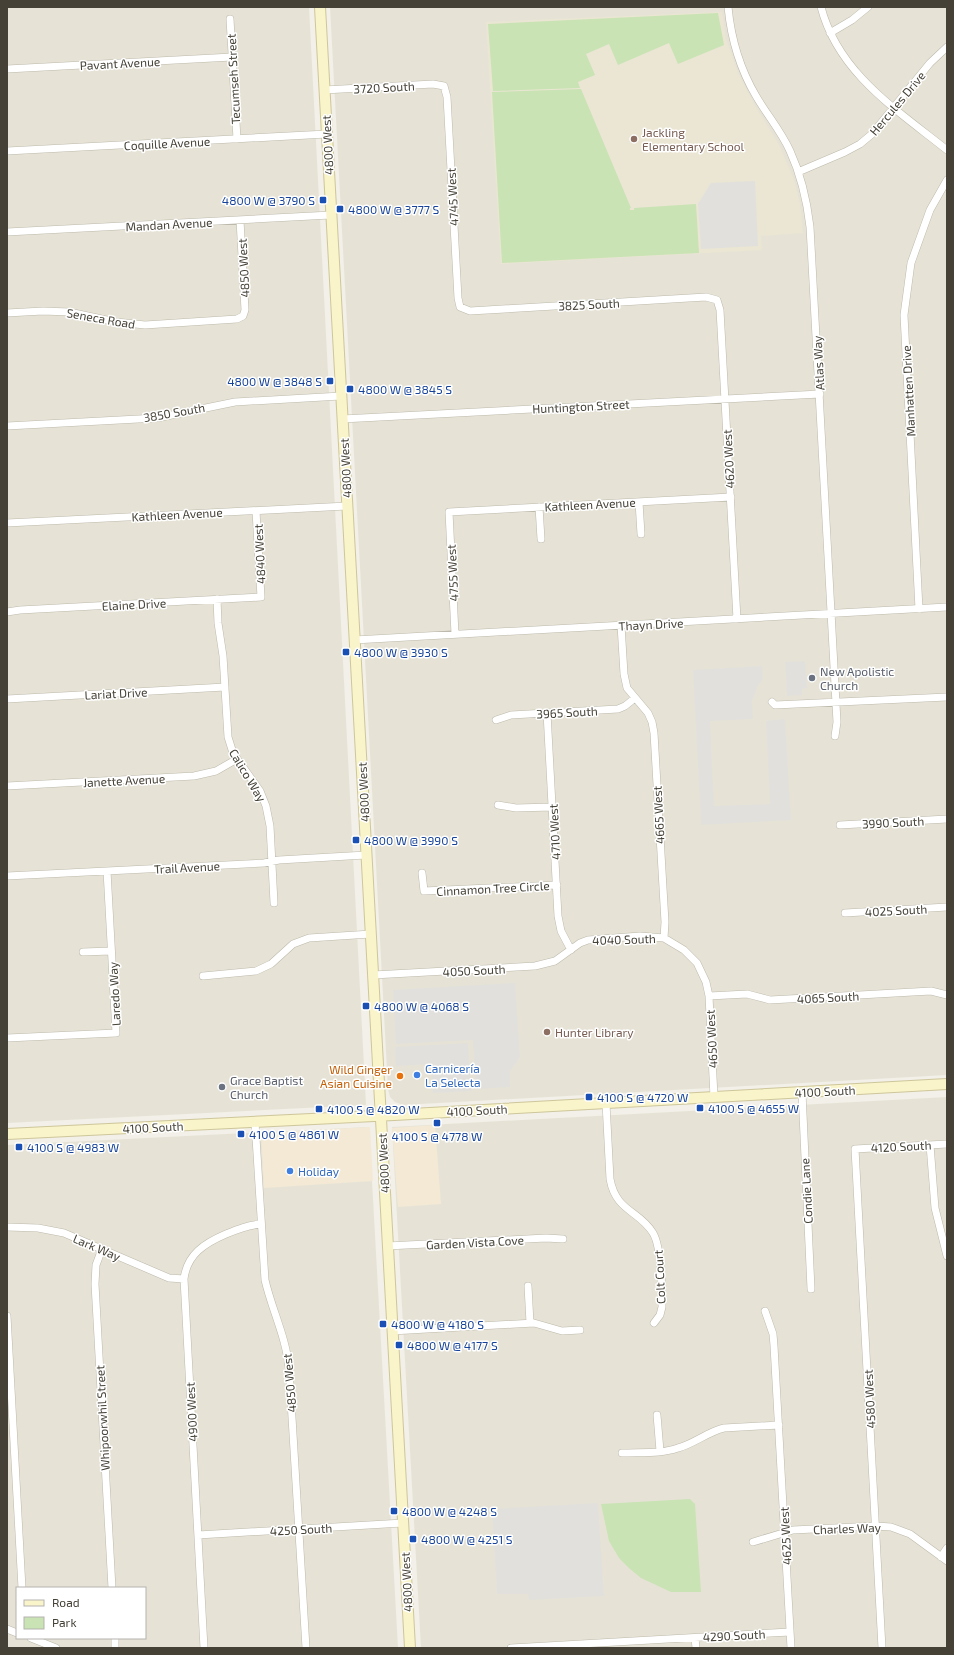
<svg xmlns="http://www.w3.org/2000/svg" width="954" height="1655" font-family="'Exo 2',sans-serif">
<rect width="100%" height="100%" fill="#f2f0e8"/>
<!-- residential -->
<path fill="#e6e3d6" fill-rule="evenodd" d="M7 7H309L366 1105 7 1123Z
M330 7H947V1075L403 1105 395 1102 390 1097 388 1089Z
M947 1097V1648H421L392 1127Z
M369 1127 398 1648H7V1145ZM17 1588H145V1638H17Z"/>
<!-- commercial -->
<path fill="#f3e9d5" d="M435 1125 441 1204 398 1207 392 1128Z
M370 1127 373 1181 264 1188 261 1133Z"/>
<!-- education -->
<path fill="#eae6d3" d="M722 12 726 39 738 73 754 104 779 145 794 180 800 204 803 233 761 236 762 250 501 264 486 22Z"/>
<!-- green -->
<path fill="#c9e3b4" d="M718 13 724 45 678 64 669 43 618 65 609 44 586 54 595 75 578 82 580 88 493 91 488 24Z
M581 89 631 208H630V210H634V208L696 204 699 253 502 263 492 92Z
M690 1499 695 1504 701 1592H671L641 1578 630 1569 619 1558 609 1541 601 1504Z"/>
<!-- parking -->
<path fill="#e1e0dc" d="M755 181 758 246 701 249 698 204 711 183Z
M805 661 807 688 802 689V695L787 696 785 662Z
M762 666 763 679 758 685 752 701 753 719 710 721 714 806 770 804 766 721 785 719 791 820 701 825 693 670Z
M515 983 520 1057 510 1071V1087L476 1089 473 1040 396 1044 393 990Z
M468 1043 471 1091 433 1093 431 1064 396 1066 395 1047Z
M598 1503 604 1596 529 1600 528 1594H497L492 1509Z"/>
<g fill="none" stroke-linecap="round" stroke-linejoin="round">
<!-- street casing -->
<g stroke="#bdb9ab" stroke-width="8">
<path id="street" d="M728 7C731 38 740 69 756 96 767 115 781 131 790 151 801 175 807 201 810 227L837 722 835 736
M821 7C838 73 897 110 947 150
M230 19 237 139
M830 33 852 20 868 7
M7 69 232 57
M324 90 433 84 444 86 447 97 458 298 460 307 470 311 706 297 717 300 720 310 737 619
M7 151 327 134
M798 172 845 152 860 144 872 134 930 63 947 47
M7 232 331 215
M7 313 43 311 69 312 116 322 145 325 237 319 243 316 245 310 240 220
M342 419 820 394
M7 426 157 418 235 402 341 396
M639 502 641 534
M539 507 541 539
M7 523 347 506
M217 599 218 623 223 656 228 737 233 753 260 791 266 806 270 826 274 903
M919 609 904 315 911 263 930 210 947 180
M7 612 20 610 261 597 256 511
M621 625 624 674 627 688 648 713 652 722 654 733 665 922 664 938
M455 634 449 512 731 497
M354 640 947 607
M7 699 225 687
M772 702 775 705 947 697
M547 713 558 916 561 931 571 950
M496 720 511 715 618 709 625 706 635 698
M7 786 194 776 216 771 237 759
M498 805 516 808 552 807
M840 825 947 819
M422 873 424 891 557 885
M7 876 264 863 279 860 366 855
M845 913 947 907
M83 952 111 951
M373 975 535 966 555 961 580 943 588 940 640 936 664 938 684 950 697 963 706 982 709 996 714 1097
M203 976 256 971 271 964 293 944 309 938 371 934
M709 996 747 994 770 1000 931 991 947 995
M7 1038 116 1033 107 871
M802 1092 811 1289
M606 1103 610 1179C616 1212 639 1210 653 1233 662 1248 662 1289 662 1307L660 1315 654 1323
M255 1122 265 1280C272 1310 286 1337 289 1368L306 1648
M930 1145 935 1208 947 1256
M7 1227 38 1228 64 1233 169 1278 184 1279
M387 1246 546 1238 563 1239
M102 1249 96 1265 95 1284 112 1588
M528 1286 530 1323
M765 1311 773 1334 774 1346 791 1648
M7 1316 22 1588
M392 1331 534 1323 562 1331 580 1330
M657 1415 660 1451
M622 1453C641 1452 661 1454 678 1448 694 1444 707 1432 724 1428L779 1425
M198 1535 403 1523
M753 1542 793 1530 876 1526 891 1527 910 1534 947 1561
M941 1557 947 1548
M7 1629 17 1633
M31 1638 56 1648
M115 1638V1648
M695 1638 696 1648
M204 1648 184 1279C187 1254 205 1243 226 1234 238 1229 248 1225 261 1224
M511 1648 790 1632
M882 1648 855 1149 947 1144"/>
</g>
<!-- secondary casing -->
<g stroke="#cec69b" stroke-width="12">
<path id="secondary" d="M320 7 410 1648
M7 1134 394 1115 947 1084"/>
</g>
<!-- street -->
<use href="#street" stroke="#fff" stroke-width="7"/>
<!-- secondary -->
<use href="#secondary" stroke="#faf4ca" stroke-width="10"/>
</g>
<!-- markers -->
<g fill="#8d6e63" stroke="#fff" stroke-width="1.5">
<circle cx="634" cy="139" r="4"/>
<circle cx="547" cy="1032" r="4"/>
</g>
<g fill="#1a4fb4" stroke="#fff" stroke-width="1.5">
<rect x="319" y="196" width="8" height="8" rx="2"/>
<rect x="336" y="205" width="8" height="8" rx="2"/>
<rect x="326" y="377" width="8" height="8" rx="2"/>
<rect x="346" y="385" width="8" height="8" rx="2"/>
<rect x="342" y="648" width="8" height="8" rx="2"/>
<rect x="352" y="836" width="8" height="8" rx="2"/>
<rect x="362" y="1002" width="8" height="8" rx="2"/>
<rect x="585" y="1093" width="8" height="8" rx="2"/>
<rect x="696" y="1104" width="8" height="8" rx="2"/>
<rect x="315" y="1105" width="8" height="8" rx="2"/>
<rect x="433" y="1119" width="8" height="8" rx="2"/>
<rect x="237" y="1130" width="8" height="8" rx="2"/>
<rect x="15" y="1143" width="8" height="8" rx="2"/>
<rect x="379" y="1320" width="8" height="8" rx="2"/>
<rect x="395" y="1341" width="8" height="8" rx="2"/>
<rect x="390" y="1507" width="8" height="8" rx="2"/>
<rect x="409" y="1535" width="8" height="8" rx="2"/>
</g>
<g fill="#6b7280" stroke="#fff" stroke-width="1.5">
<circle cx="812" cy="678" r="4"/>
<circle cx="222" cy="1087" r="4"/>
</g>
<g fill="#3f7fe0" stroke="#fff" stroke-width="1.5">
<circle cx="417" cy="1075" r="4"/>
<circle cx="290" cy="1171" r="4"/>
</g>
<circle fill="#e8710a" stroke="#fff" stroke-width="1.5" cx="400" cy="1076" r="4"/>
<g text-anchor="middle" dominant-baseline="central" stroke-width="3" stroke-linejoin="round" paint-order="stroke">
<!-- street labels -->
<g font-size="12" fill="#454137" stroke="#fff">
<text transform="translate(120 63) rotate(-3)">Pavant Avenue</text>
<text transform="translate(233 79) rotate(-93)">Tecumseh Street</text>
<text transform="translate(384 87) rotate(-3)">3720 South</text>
<text transform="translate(897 103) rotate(-50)">Hercules Drive</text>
<text transform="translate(167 143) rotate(-3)">Coquille Avenue</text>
<text transform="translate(327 145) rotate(-93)">4800 West</text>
<text transform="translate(452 197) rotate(-93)">4745 West</text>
<text transform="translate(169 224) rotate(-3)">Mandan Avenue</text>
<text transform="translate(243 268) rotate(-93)">4850 West</text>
<text transform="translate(589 304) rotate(-3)">3825 South</text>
<text transform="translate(101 318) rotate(10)">Seneca Road</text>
<text transform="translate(818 363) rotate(-93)">Atlas Way</text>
<text transform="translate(908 391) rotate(-93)">Manhatten Drive</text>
<text transform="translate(581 406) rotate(-3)">Huntington Street</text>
<text transform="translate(174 412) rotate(-10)">3850 South</text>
<text transform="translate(728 459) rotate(-93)">4620 West</text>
<text transform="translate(345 468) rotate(-93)">4800 West</text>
<text transform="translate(590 504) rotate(-3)">Kathleen Avenue</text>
<text transform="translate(177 514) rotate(-3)">Kathleen Avenue</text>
<text transform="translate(259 554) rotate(-93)">4840 West</text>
<text transform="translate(452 573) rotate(-93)">4755 West</text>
<text transform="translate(134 604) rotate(-3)">Elaine Drive</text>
<text transform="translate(651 624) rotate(-3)">Thayn Drive</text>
<text transform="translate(116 693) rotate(-3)">Lariat Drive</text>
<text transform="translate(567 712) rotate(-3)">3965 South</text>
<text transform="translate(248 775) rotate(59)">Calico Way</text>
<text transform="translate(124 780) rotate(-3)">Janette Avenue</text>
<text transform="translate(363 792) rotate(-93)">4800 West</text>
<text transform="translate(658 815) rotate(-93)">4665 West</text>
<text transform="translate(893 822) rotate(-3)">3990 South</text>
<text transform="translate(554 832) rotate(-93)">4710 West</text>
<text transform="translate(187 867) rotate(-3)">Trail Avenue</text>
<text transform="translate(493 888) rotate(-3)">Cinnamon Tree Circle</text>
<text transform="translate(896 910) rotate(-3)">4025 South</text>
<text transform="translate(624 939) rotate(-2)">4040 South</text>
<text transform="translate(474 970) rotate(-3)">4050 South</text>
<text transform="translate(114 994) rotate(-93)">Laredo Way</text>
<text transform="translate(828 997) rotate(-3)">4065 South</text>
<text transform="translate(711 1039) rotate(-93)">4650 West</text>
<text transform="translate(825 1091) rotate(-3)">4100 South</text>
<text transform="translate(477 1110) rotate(-3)">4100 South</text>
<text transform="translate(153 1127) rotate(-3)">4100 South</text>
<text transform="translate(901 1146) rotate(-3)">4120 South</text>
<text transform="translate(383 1163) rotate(-93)">4800 West</text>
<text transform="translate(806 1191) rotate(-93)">Condie Lane</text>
<text transform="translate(475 1242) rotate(-3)">Garden Vista Cove</text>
<text transform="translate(97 1247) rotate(23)">Lark Way</text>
<text transform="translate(659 1277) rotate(-93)">Colt Court</text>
<text transform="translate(289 1383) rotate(-95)">4850 West</text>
<text transform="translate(869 1399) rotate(-93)">4580 West</text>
<text transform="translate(191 1412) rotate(-93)">4900 West</text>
<text transform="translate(102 1418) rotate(-93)">Whipoorwhil Street</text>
<text transform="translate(847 1528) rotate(-2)">Charles Way</text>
<text transform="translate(301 1529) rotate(-3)">4250 South</text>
<text transform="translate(785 1536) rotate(-93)">4625 West</text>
<text transform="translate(406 1582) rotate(-93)">4800 West</text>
<text transform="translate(734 1635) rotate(-3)">4290 South</text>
</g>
<!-- education labels -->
<g font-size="12" fill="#785e54" stroke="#fff" text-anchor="start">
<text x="642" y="132">Jackling<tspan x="642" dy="14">Elementary School</tspan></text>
<text x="555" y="1032">Hunter Library</text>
</g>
<!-- transit labels -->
<g font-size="12" fill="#164399" stroke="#fff" text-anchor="start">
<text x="315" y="200" text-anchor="end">4800 W @ 3790 S</text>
<text x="348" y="209">4800 W @ 3777 S</text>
<text x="322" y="381" text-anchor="end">4800 W @ 3848 S</text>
<text x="358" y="389">4800 W @ 3845 S</text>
<text x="354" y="652">4800 W @ 3930 S</text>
<text x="364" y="840">4800 W @ 3990 S</text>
<text x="374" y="1006">4800 W @ 4068 S</text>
<text x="597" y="1097">4100 S @ 4720 W</text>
<text x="708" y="1108">4100 S @ 4655 W</text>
<text x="327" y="1109">4100 S @ 4820 W</text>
<text x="249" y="1134">4100 S @ 4861 W</text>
<text x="437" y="1136" text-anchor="middle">4100 S @ 4778 W</text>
<text x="27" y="1147">4100 S @ 4983 W</text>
<text x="391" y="1324">4800 W @ 4180 S</text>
<text x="407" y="1345">4800 W @ 4177 S</text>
<text x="402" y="1511">4800 W @ 4248 S</text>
<text x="421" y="1539">4800 W @ 4251 S</text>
</g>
<!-- worship labels -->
<g font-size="12" fill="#5b616d" stroke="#fff" text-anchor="start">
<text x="820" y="671">New Apolistic<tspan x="820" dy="14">Church</tspan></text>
<text x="230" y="1080">Grace Baptist<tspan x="230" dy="14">Church</tspan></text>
</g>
<!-- shop labels -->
<g font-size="12" fill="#366cbe" stroke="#fff" text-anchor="start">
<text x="425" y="1068">Carnicería<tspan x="425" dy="14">La Selecta</tspan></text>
<text x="298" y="1171">Holiday</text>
</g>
<!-- food labels -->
<g font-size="12" fill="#c56008" stroke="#fff" text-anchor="end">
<text x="392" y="1069">Wild Ginger<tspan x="392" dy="14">Asian Cuisine</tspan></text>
</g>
</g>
<!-- border -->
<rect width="954" height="1655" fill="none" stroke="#454137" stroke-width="16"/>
<!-- legend -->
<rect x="16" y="1587" width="130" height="52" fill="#ffffff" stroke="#b5b3af"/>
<rect x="24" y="1600" width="20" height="6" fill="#faf4ca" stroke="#b5b3af"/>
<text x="52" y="1607" font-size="12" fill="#454137">Road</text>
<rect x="24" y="1617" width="20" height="12" fill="#c9e3b4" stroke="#b5b3af"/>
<text x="52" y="1627" font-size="12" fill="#454137">Park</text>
</svg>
